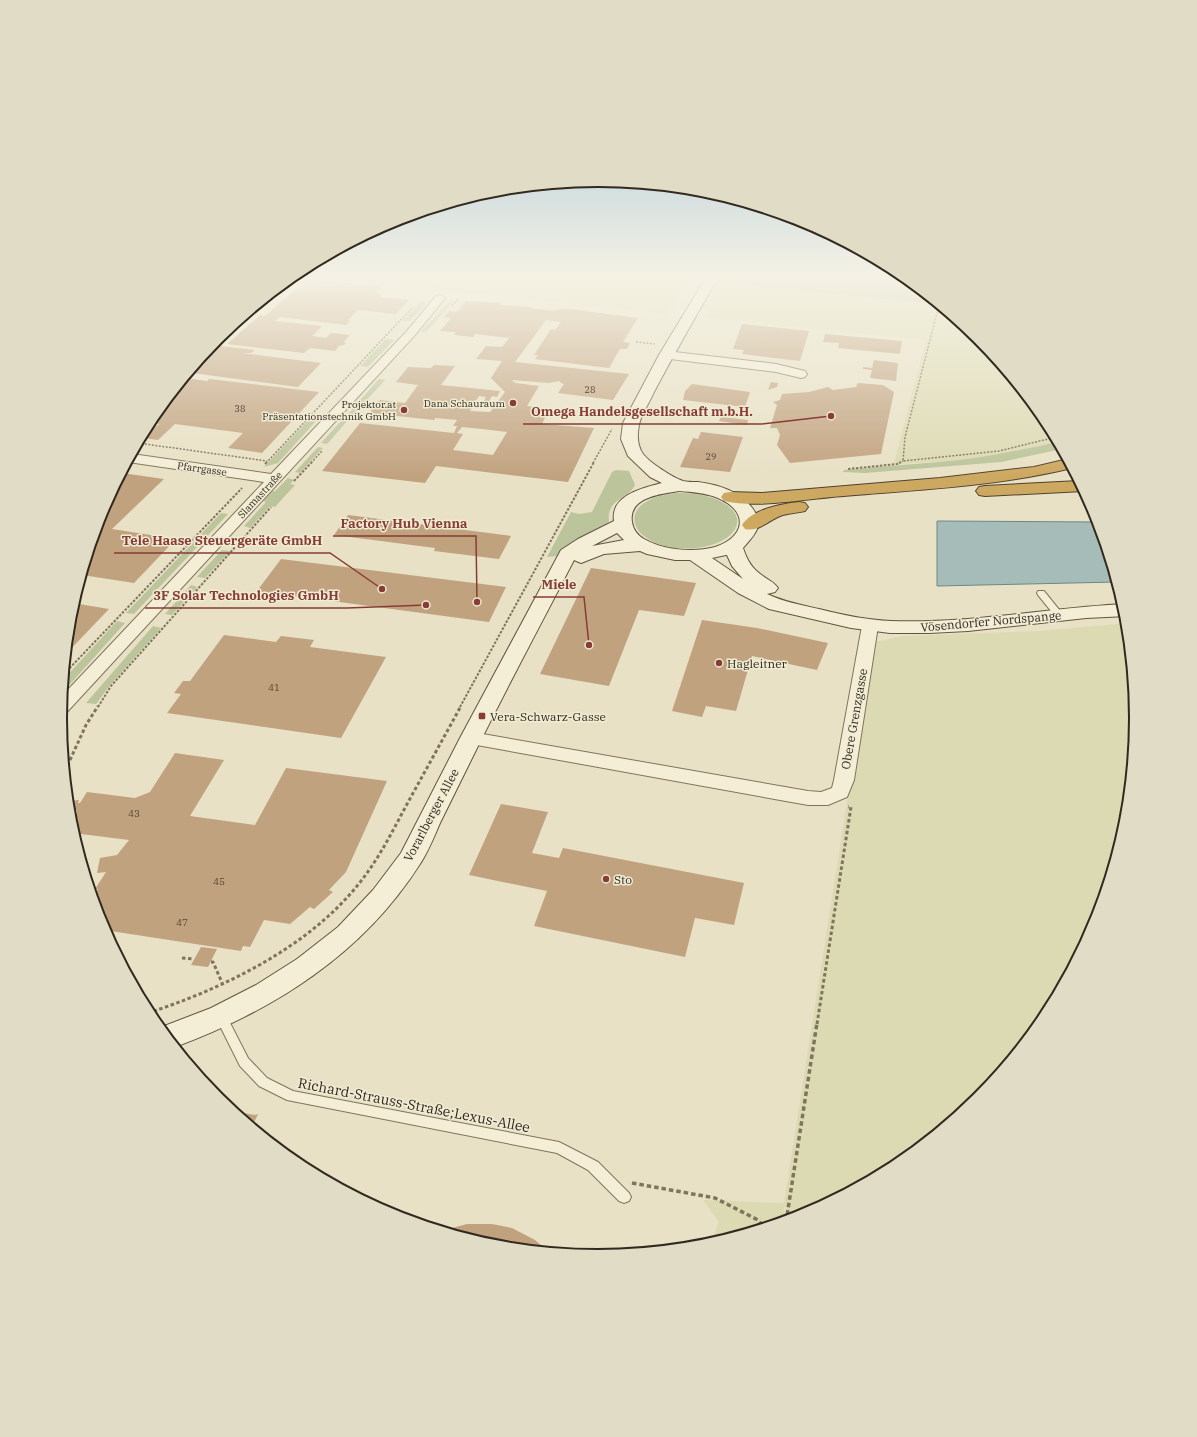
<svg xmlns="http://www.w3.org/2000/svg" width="1197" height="1437" font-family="'IBM Plex Serif',serif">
<rect width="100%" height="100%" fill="#e8e1c5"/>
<!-- farmland -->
<path fill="#dcdab3" d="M355 276H657L691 278 668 314 350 281Z
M719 282 933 304 934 300 979 338 1046 420 1058 442 1003 454 960 460 900 464 894 463 926 340 705 318 709 308H703Z
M1128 623 1137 719 1127 824 1096 925 1046 1018 979 1099 897 1166 804 1216 792 1220 784 1205 785 1222 710 1245 719 1222 703 1200 784 1203 872 643 901 636 1038 631Z"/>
<!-- green -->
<path fill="#bbc49a" d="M723 276H904L934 300 933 304 719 282Z
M456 299 426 332H421L447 304Z
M421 301H424L426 304 410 321H403Z
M386 339 394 340 368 367 360 366Z
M379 379 385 380 353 415 348 414Z
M309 419 317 420 278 463 264 467Z
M343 419 348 420 327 444 321 443Z
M1058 442 1062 449 1001 462 865 473 843 472 844 470C882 466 921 464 959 460 993 456 1025 449 1058 442Z
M318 447 323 448 300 473 295 472Z
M616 470 629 471 635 485C629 499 606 499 609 521L604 527 574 542 558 556 547 557 571 512 579 514 592 512 612 472Z
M288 478 294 480 290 484 295 485 275 507 270 506 250 528 244 526 266 502 262 501 270 491H275Z
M675 493C691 493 707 494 722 502 750 517 735 539 711 545 691 551 661 550 644 536 631 526 631 510 646 502 654 496 665 495 675 493Z
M221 513 228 514 134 614 126 613Z
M222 550 230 551 205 578 197 577Z
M191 585 197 587 172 615 165 614Z
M117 621 125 623 63 692 64 679Z
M153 626 161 628 111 684 96 704 86 703Z"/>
<!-- water -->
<path fill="#a6bcb8" stroke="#6e8885" d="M937 521 1099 522 1117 582 937 586Z"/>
<!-- building -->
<path fill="#c1a27f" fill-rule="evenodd" d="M307 279 382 286 375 293 381 294 382 297 409 300 396 314 358 310 348 320H351L346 325 280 317 275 321 322 326 312 336 326 338 331 333 350 335 344 342 346 343 344 345 339 346 335 351 310 348 304 353 227 344 260 315 265 316Z
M466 301 500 303V305L532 307 531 308 555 311 559 309H570L638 318 623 342 630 343 627 349H620L609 368 535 359 538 355H534L551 329 555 330 561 322 546 320 515 362 629 374 613 400 558 393 564 384 561 383 559 381 549 383 512 380 515 383 539 386 527 406 549 409 542 424 594 428 568 482 436 466 425 483 322 471 360 423 454 433 457 426H453L457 420 435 418 434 420 369 413 380 400 405 403 418 385 396 382 408 367 431 368 434 365 455 366 441 385 500 391 497 397 492 396 489 401H484L486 397 479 396 470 411 490 412 505 392 491 378 502 361 476 359 486 346 502 347 509 338 475 334 473 337 454 335 456 332 440 331 451 318 444 317 449 311 457 312ZM462 427 482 429 507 432 493 455 453 450 463 434 457 433Z
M742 324 809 331 800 361 742 354 744 350 733 349Z
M825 334 902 341 900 354 838 348 839 343 823 342Z
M212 345 255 350 251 353H242L321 363 298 387 192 373 186 378 207 381 209 379 319 392 262 453 228 448 243 433 175 424 158 440 143 438 159 424 149 422 151 419Z
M874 360 898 363 896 381 870 378 872 370 863 369V367L872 368Z
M771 382 778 383 777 387 768 390Z
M858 383 883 385 894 392 881 454 790 463 777 445 780 435 777 428H770L777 405 773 402 780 400 782 394 809 392 828 387 833 390 856 387Z
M692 384 750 392 745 407 683 400 685 391Z
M721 417 748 420 747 425 719 421Z
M701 432 743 437 730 472 680 467 693 438 698 439Z
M122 473 164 479 112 529 176 539 134 583 82 575 101 512Z
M348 515 511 536 499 559 434 551 435 548 334 535Z
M281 559 506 587 489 622 257 591Z
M591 568 696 583 684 616 639 610 609 686 540 674Z
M73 603 109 609 66 654 70 613Z
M702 620 757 628 828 643 817 670 752 656 736 711 706 706 702 717 672 711Z
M224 635 276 642 281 636 314 640 310 647 386 657 341 738 167 713 181 694 174 693 183 681H190Z
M175 753 224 760 190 816 255 825 286 768 387 781 346 872 329 890 333 892 314 909 310 907 290 924 264 920 250 947 243 946 241 951 104 930 92 895H94L98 889H95L106 872 97 873 100 858 117 855 129 840 73 833 77 810H69L68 801 79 800 78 803H80L87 792 135 798 150 792Z
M501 804 548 812 532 853 559 858 563 848 744 883 734 925 695 918 685 957 534 926 547 891 469 875Z
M201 947 217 949 208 967 191 965Z
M232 1111 255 1115 258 1114 252 1127Z
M467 1224H492L512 1228 535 1240 549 1252 493 1247 441 1231Z"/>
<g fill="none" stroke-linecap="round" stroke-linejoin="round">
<!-- lane casing -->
<g stroke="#80745d" stroke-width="2">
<path id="lane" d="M1038 591H1044L1061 612 1062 614 1061 616H1055L1038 595 1037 593Z
M221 1011 225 1013 248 1058 267 1078 293 1091 559 1142 598 1162 629 1193 631 1197 629 1201 624 1203 619 1201 588 1170 557 1153 287 1100 259 1086 240 1066 215 1016 217 1013Z"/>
</g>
<!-- street casing -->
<g stroke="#80745d" stroke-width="2">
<path id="street" d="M440 295 445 298 415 335 67 712 60 714 62 696 264 482 128 462 132 454 271 474 407 331 436 296Z
M666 351 776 364 805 371 807 374 805 377 801 378 776 372 662 358 660 355 662 352Z
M870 621 876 623 878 626 854 780 847 797 828 805H808L471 744 465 742 462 738 465 734 471 732 808 791 821 792 832 788 834 780 862 626 864 623Z"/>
</g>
<!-- secondary casing -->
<g stroke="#625540" stroke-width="2">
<path id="secondary" d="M707 276H719C697 314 675 352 654 392 650 402 641 414 639 425 637 435 637 445 643 454 649 462 673 478 683 481 687 482 693 482 698 482 719 485 740 491 753 509 765 526 754 535 743 548 747 560 752 569 763 576 768 580 774 582 778 588L775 592 767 594C784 602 801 605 819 609 843 615 867 620 891 621 969 624 1046 608 1124 604L1127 616 1086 618 968 631 929 633H890L851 628 769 609 738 593 690 560H675L647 554 640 551 604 554 581 563 574 560C543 620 512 678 482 738 468 766 454 795 440 823 434 837 428 852 420 864 362 955 274 1010 175 1047L159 1028 211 1008 256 985 297 959 338 927 373 890 401 853 460 738 561 550 578 539 614 521C610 495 643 488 662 483L650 477 628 456 621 439 623 423 659 355ZM679 491C692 492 706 493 718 498 749 511 746 537 715 547 693 553 663 550 644 539 637 535 633 529 632 522 628 497 661 494 679 491ZM617 533 624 540 592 546ZM726 555H727L732 566 743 579 712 558Z"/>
</g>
<!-- highway casing -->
<g stroke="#4f4231" stroke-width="2">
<path id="highway" d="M1068 459 1072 468C994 487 912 490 832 497 800 500 755 508 724 501L721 497 724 493 730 492 762 493 940 478 1034 467Z
M1079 481 1084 491 985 496 979 495 976 491 979 487 985 486Z
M799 502 805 503 808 507 805 511C797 513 788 513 780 516 768 521 758 532 745 529L742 525C753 509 781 504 799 502Z"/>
</g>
<!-- path-far3 -->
<path stroke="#80745d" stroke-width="1.5" stroke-dasharray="2 1.5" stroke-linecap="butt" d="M428 276 436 287
M939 305 905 437 903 461 999 451 1056 437
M452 306 459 298
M636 342 655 344
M138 443 267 461
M266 463 413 307
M311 463 322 451
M593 463 612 429
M899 463 903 461"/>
<!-- path-far2 -->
<path stroke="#80745d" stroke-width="2" stroke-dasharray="2.5 1.5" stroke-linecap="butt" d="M265 464 267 462
M848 469 897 464 901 462
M294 481 312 462
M64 674 242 488
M98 707 111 686 271 507
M460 707 594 462"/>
<!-- path-far1 -->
<path stroke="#80745d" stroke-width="3" stroke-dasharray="3.5 2.5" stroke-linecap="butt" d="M65 771 86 725 98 706
M182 958 194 959
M211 962H213L223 985
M148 1013C222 989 307 948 357 886 377 862 391 834 406 806 424 773 443 739 461 706
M817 1024 851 807H848"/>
<!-- path -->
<path stroke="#80745d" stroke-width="3.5" stroke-dasharray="4.5 3" stroke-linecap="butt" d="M632 1183 715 1198 758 1220 764 1228
M786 1222 817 1023"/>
<!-- lane -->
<use href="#lane" fill="#f4eed7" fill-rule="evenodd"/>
<!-- street -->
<use href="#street" fill="#f4eed7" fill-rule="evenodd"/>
<!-- secondary -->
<use href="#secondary" fill="#f4eed7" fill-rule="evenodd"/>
<!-- highway -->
<use href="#highway" fill="#cda860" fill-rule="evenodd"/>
</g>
<!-- sky -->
<linearGradient id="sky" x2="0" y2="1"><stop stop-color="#8db7d5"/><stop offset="0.58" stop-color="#f5f2e5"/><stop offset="1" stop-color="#f5f2e5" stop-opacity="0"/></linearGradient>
<rect width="1197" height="477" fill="url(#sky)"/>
<!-- markers -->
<g fill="#873d35" stroke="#f0ebd3" stroke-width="1.5">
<circle cx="513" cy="403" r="4"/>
<circle cx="404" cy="410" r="4"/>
<circle cx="719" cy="663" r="4"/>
<rect x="478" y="712" width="8" height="8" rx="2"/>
<circle cx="606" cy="879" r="4"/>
</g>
<g text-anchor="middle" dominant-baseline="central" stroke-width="3" stroke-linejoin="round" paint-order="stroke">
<!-- far-number labels -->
<g font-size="9" fill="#564837">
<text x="590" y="389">28</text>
<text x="240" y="408">38</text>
<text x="711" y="456">29</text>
</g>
<!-- far-poi labels -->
<g font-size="10" fill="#322a1f" stroke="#f0ebd3" text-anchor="end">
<text x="505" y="403">Dana Schauraum</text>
<text x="396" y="404">Projektor.at<tspan x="396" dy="12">Präsentationstechnik GmbH</tspan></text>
</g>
<!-- far-street labels -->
<g font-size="10" fill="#322a1f" stroke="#f0ebd3">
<text transform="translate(202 469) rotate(8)">Pfarrgasse</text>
<text transform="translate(260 495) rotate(-47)">Slamastraße</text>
</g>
<!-- number labels -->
<g font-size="10" fill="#564837">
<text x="274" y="687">41</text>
<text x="134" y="813">43</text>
<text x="219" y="881">45</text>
<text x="182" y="922">47</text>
</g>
<!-- street labels -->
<g font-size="12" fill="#322a1f" stroke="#f0ebd3">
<text transform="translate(991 621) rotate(-5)">Vösendorfer Nordspange</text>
<text transform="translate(854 719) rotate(-80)">Obere Grenzgasse</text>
<text transform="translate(431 815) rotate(-62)">Vorarlberger Allee</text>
</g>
<!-- poi labels -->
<g font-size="12" fill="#322a1f" stroke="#f0ebd3" text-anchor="start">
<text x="727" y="663">Hagleitner</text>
<text x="490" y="716">Vera-Schwarz-Gasse</text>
<text x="614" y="879">Sto</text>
</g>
<!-- near-street labels -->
<g font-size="14" fill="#322a1f" stroke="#f0ebd3">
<text transform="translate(414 1105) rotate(11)">Richard-Strauss-Straße;Lexus-Allee</text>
</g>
</g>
<!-- crop -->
<path d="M0 0H1197V1437H0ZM67 718a531 531 0 1 1 1062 0a531 531 0 1 1-1062 0Z" fill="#e1dcc5" fill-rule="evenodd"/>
<path fill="none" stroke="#322a1f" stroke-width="2" d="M67 718a531 531 0 1 1 1062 0a531 531 0 1 1-1062 0Z"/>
<!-- callouts -->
<path fill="none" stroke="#873d35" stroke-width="1.5" d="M831 416L761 424H523M477 602L476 536H333M382 589L330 553H114M589 645L584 597H533M426 605L347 608H145"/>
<g fill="#873d35" stroke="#f0ebd3" stroke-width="1.5">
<circle cx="831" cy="416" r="4"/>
<circle cx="477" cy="602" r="4"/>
<circle cx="382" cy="589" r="4"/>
<circle cx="589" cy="645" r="4"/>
<circle cx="426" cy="605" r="4"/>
</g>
<g font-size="13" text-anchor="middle" font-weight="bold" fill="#873d35" stroke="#f0ebd3" stroke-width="3" stroke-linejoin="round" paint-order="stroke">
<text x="642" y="416">Omega Handelsgesellschaft m.b.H.</text>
<text x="404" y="528">Factory Hub Vienna</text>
<text x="222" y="545">Tele Haase Steuergeräte GmbH</text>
<text x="559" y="589">Miele</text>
<text x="246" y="600">3F Solar Technologies GmbH</text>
</g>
</svg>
